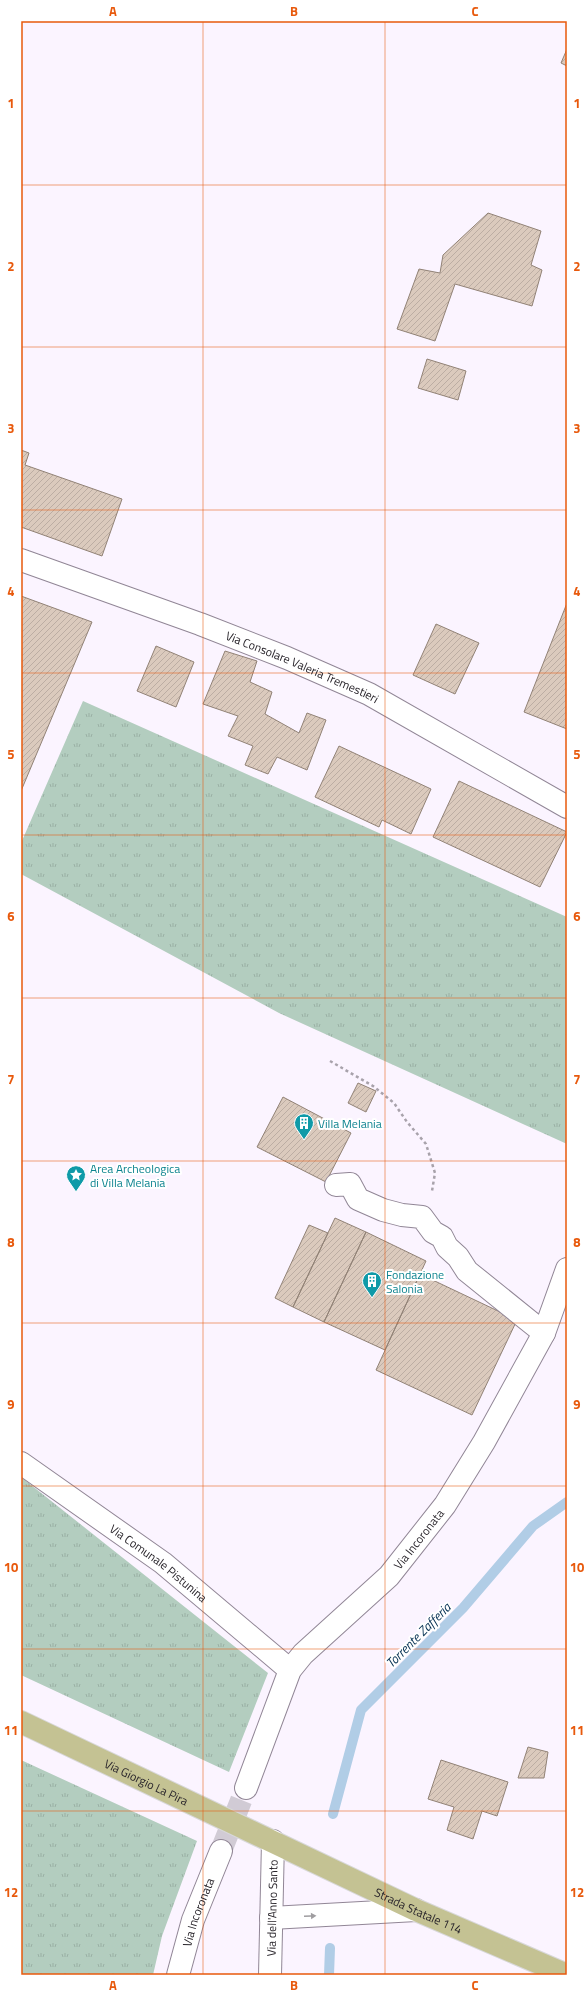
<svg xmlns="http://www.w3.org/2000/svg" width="588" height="1996" font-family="'Titillium Web',sans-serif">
<defs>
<pattern id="grass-tufts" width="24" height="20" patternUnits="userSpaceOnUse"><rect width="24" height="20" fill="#b3cdbf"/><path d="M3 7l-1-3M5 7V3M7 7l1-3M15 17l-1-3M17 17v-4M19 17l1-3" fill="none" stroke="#9ab0a4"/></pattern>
<pattern id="building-hatch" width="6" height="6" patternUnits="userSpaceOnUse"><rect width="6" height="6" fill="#dbcabd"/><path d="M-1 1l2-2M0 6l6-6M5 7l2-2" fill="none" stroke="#bcada3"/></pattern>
</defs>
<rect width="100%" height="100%" fill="#fbf4ff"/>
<!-- grass -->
<path fill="url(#grass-tufts)" d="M83 701 567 917V1144L279 1013 21 874V843Z
M21 1477 268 1673 229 1772 21 1675Z
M21 1760 197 1841 162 1936 153 1975H21Z"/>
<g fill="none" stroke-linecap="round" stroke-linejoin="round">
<!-- stream -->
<path stroke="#b1cde6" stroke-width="10" d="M333 1814 361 1710 463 1608 533 1526 567 1502
M329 1975 330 1948"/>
</g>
<!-- building -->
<path fill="url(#building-hatch)" stroke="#918276" d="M567 49V66L561 63Z
M488 213 541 231 531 265 542 270 532 306 455 284 435 341 397 329 419 269 440 273 443 255Z
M427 359 466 371 458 400 418 388Z
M21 450 29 453 25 465 122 499 102 556 21 527Z
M21 596 92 622 21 791Z
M567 603V729L524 712Z
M436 624 479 643 455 694 413 675Z
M156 646 194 662 176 707 137 691Z
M225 651 257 661 250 682 272 692 265 714 299 733 307 713 326 720 307 770 277 757 268 774 245 765 253 746 228 736 238 716 203 704Z
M339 746 431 789 411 834 382 820 379 827 315 797Z
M459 781 567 832 540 887 433 837Z
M358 1083 376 1091 366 1112 348 1103Z
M283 1097 351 1133 326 1182 257 1147Z
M335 1218 366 1232 324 1322 293 1307Z
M309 1225 328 1233 293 1307 275 1298Z
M366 1232 426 1261 385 1350 324 1322Z
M420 1274 517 1320 472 1415 376 1370Z
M528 1747 548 1752 544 1778H518Z
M441 1760 508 1782 497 1816 482 1811 473 1839 447 1830 454 1807 428 1799Z"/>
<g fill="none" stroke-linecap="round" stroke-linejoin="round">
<!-- minor-tunnel -->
<path stroke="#d1cbd5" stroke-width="22" stroke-dasharray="22 11" stroke-linecap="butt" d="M221 1851 246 1788"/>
<!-- minor casing -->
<g stroke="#918696" stroke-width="24">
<g id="minor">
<path id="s1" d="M21 560 200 624 287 658 369 694 567 807"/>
<path d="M336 1185 350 1184 358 1199 383 1210 402 1215 422 1217 433 1232 442 1237 447 1247 458 1257 467 1271 544 1333"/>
<path id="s2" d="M21 1463 163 1563 290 1670"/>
<path id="s3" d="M246 1788 290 1670 303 1654 389 1576 445 1505 484 1442 544 1333 567 1269"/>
<path d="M271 1918 416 1910"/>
<path id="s4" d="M178 1975 193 1920 221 1851"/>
<path id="s5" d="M270 1975 273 1841"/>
</g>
</g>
<!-- major casing -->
<g stroke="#d8d8d9" stroke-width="24">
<g id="major">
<path id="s6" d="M21 1722 416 1910 567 1975"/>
</g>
</g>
<!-- path -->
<path stroke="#a8a2ab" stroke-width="2.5" stroke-dasharray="3 3" stroke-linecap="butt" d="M330 1061 373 1086 394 1103 407 1122 426 1144 435 1173 432 1191"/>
<!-- minor -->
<use href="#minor" stroke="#fff" stroke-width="22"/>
<!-- major -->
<use href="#major" stroke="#c4c293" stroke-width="22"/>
</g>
<!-- one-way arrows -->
<defs><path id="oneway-solid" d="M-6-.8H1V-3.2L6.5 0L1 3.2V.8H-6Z"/></defs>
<use fill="#9f9da0" href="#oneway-solid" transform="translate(310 1916) rotate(-3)"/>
<!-- grid -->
<path fill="none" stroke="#e8590c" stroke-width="1" stroke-opacity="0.55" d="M203 21V1975M385 21V1975M21 185H567M21 347H567M21 510H567M21 673H567M21 835H567M21 998H567M21 1161H567M21 1323H567M21 1486H567M21 1649H567M21 1811H567"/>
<!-- icons -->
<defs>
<g id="building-pin" transform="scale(1)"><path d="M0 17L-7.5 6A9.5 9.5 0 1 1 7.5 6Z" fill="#0f9aa8" stroke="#fff"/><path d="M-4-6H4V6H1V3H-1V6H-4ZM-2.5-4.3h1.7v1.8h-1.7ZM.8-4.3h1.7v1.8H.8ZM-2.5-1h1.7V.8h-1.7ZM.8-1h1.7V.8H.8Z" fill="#fff"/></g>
<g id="sight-pin" transform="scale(1)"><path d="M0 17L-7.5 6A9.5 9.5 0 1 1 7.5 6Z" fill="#0f9aa8" stroke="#fff"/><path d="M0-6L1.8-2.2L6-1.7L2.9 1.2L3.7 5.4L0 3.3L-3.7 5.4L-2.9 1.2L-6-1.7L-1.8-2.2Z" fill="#fff"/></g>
</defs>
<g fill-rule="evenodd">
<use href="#building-pin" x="304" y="1123"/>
<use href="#sight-pin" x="76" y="1175"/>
<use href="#building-pin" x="372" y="1281"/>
</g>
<g text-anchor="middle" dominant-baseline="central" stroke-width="4" stroke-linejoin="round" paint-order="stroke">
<!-- street labels -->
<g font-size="12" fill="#29252b" stroke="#fff">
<text stroke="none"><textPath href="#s1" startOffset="301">Via Consolare Valeria Tremestieri</textPath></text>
<text stroke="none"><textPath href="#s3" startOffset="310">Via Incoronata</textPath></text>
<text stroke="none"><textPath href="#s2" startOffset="170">Via Comunale Pistunina</textPath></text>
<text stroke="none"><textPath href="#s6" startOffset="139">Via Giorgio La Pira</textPath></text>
<text stroke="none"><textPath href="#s5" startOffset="67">Via dell'Anno Santo</textPath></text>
<text stroke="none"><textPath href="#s6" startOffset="440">Strada Statale 114</textPath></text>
<text stroke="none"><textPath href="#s4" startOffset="66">Via Incoronata</textPath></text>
</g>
<!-- culture labels -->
<g font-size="12" fill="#0d838f" stroke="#fff" text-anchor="start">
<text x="318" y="1123">Villa Melania</text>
<text x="90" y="1168">Area Archeologica<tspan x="90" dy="14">di Villa Melania</tspan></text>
<text x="386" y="1274">Fondazione<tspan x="386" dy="14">Salonia</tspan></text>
</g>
<!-- water labels -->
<g font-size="13" font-style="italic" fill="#002d4f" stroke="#fff">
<text transform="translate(418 1635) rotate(-45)">Torrente Zafferia</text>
</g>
</g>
<!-- border -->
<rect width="588" height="1996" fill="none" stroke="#ffffff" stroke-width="44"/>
<rect x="22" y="22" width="544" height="1952" fill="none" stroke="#e8590c" stroke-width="1.5"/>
<g font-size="13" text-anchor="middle" font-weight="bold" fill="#e8590c">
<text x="113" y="16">A</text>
<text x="294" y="16">B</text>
<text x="475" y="16">C</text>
<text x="11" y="108">1</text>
<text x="577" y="108">1</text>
<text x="11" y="271">2</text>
<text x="577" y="271">2</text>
<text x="11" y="433">3</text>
<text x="577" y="433">3</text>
<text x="11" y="596">4</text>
<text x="577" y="596">4</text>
<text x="11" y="759">5</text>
<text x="577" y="759">5</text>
<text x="11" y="921">6</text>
<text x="577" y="921">6</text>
<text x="11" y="1084">7</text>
<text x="577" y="1084">7</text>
<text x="11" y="1247">8</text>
<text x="577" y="1247">8</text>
<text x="11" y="1409">9</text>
<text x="577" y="1409">9</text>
<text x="11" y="1572">10</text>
<text x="577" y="1572">10</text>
<text x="11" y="1735">11</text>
<text x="577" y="1735">11</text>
<text x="11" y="1897">12</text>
<text x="577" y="1897">12</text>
<text x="113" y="1990">A</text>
<text x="294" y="1990">B</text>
<text x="475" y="1990">C</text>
</g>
</svg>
